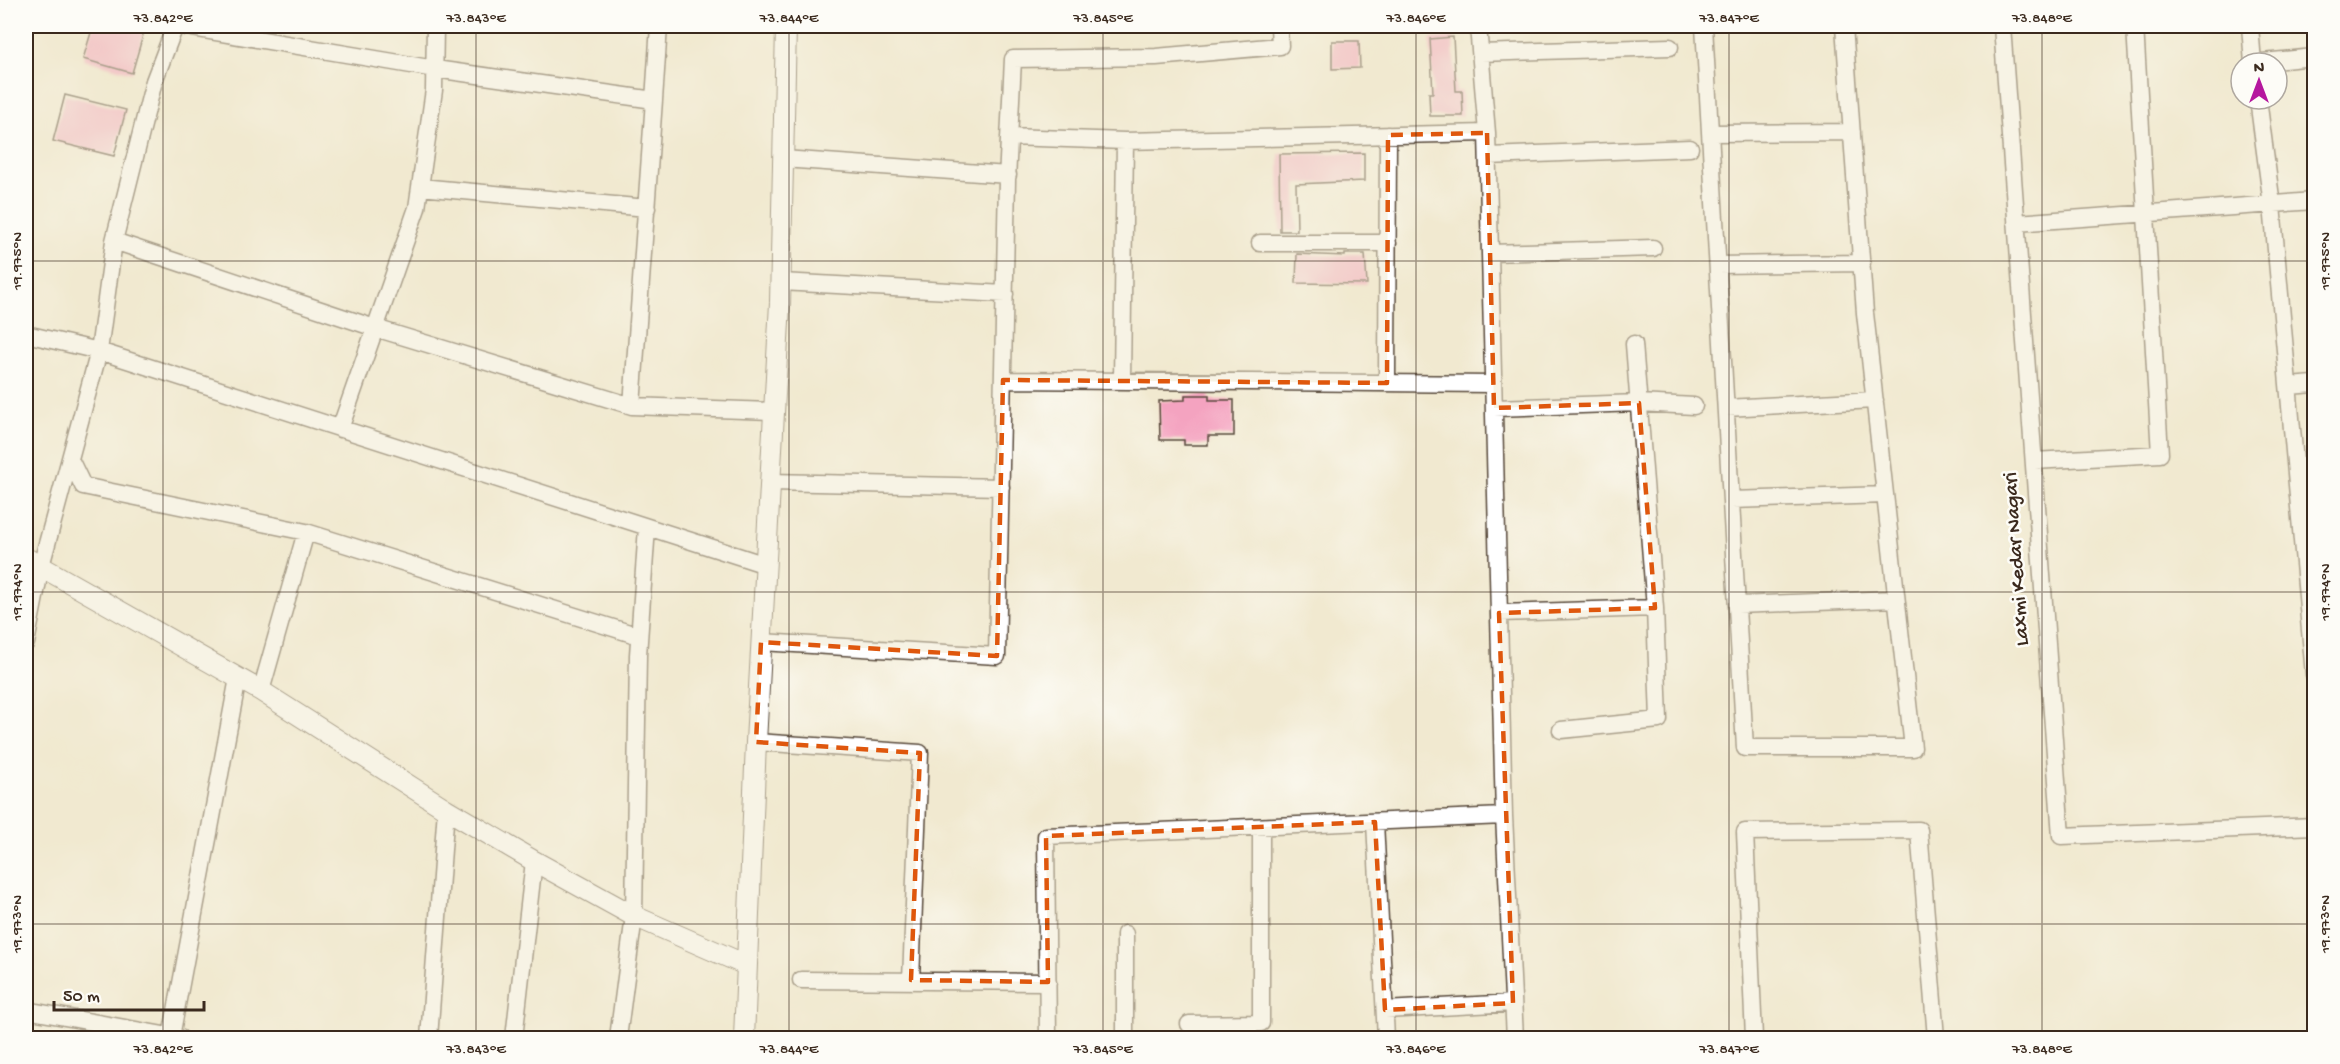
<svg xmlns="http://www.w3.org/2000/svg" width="2340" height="1064" font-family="'Gochi Hand',sans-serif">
<rect width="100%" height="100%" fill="#fdfcf7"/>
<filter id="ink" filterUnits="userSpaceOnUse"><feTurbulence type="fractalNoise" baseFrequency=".0167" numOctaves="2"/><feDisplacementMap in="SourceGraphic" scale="12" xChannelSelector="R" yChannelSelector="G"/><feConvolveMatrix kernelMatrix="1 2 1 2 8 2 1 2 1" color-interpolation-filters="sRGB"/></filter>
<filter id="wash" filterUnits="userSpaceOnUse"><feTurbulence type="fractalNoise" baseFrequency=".008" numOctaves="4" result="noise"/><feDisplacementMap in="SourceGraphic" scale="24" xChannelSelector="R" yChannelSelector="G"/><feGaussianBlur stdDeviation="1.35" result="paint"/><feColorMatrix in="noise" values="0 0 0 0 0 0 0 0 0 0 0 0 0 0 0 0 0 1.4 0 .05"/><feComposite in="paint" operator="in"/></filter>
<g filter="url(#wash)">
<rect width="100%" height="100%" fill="#f1e9d0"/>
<g id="blocks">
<!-- building -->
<path fill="#f4a3c0" d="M93 26H136L145 28 132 73 83 59Z
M1453 37 1456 91H1462L1463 116H1430L1429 93H1433L1430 39Z
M1332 41H1359L1360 68 1332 69Z
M65 95 126 110 114 156 53 141Z
M1364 153V181L1296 184 1297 231H1280L1279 154Z
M1297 254 1345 256V254H1365L1367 284 1296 283Z
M1185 395H1209V400H1234V436H1208V445H1184V440H1160L1159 401 1185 400Z"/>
</g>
</g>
<g filter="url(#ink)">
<use href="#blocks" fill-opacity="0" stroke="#564739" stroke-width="1.5"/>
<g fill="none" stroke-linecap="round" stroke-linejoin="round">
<!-- minor casing -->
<g stroke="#564739" stroke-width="19">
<path id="minor" d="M180 26 435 69 654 100 659 26
M1704 26 1745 748H1913L1865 313 1844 26
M2002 26 2061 836 2314 826
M2250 26 2253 63 2314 57
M1481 53 1670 47
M2258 99 2272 205 2314 675
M1487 133 1504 816 1515 1038
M1710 133 1852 132
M1009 137 1125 141 1487 133 1478 26
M1488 156 1690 148
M783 159 1008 175
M420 187 647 208
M2016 223 2314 201
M114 241 375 328 632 406 654 100
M1260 243H1388
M1490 253 1653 248
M1718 265 1862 263
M781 282 1005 294
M26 334 99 351 766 565
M1003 380 1493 384
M1122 381 1125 141
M1387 383 1388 135
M2289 386 2314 384
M632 406 774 411
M1494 408 1639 403 1694 406
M1726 408 1875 400
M340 429 417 208 434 90 435 26
M70 459 83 486 306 532 639 636
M2034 461 2160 454 2135 26
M770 482 1001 487
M1731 500 1885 495
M1737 605 1896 599
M1499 613 1655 608
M761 642 997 656 1007 180 1013 59 1156 57 1280 46 1279 26
M26 643 41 566 99 351 114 241 154 81 175 26
M261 691 306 532
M1561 730 1659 720 1655 608 1634 344
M756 742 920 753 911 980
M1375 822 1386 1038
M801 980 1048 982
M26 1010 180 1038
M1385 1010 1513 1003
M1189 1024 1261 1023V827
M171 1037 238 678
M429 1038 446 809
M514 1038 534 861
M618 1038 634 916 638 655 647 527
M1048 1038 1046 836 1504 816
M1125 1038V934
M1754 1038 1745 832 1919 830 1936 1038"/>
</g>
<!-- tertiary casing -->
<g stroke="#564739" stroke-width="22">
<path id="tertiary" d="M26 558 261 691 446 809 534 861 634 916 746 965
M744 1038 756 742 780 303 786 26"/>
</g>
<!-- minor -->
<use href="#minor" stroke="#fff" stroke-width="16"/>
<!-- tertiary -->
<use href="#tertiary" stroke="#fff" stroke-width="20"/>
</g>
</g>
<!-- marked area -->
<path d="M0 0H2340V1064H0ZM1487 133 1494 408 1639 403 1655 608 1499 613 1513 1003 1385 1010 1375 822 1046 836 1048 982 911 980 920 753 756 742 761 642 997 656 1003 380 1387 383 1388 135Z" fill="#f1e9d0" fill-opacity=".55" fill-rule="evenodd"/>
<path fill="none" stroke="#df570d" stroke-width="4.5" stroke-dasharray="12 8" stroke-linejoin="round" d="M1487 133 1494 408 1639 403 1655 608 1499 613 1513 1003 1385 1010 1375 822 1046 836 1048 982 911 980 920 753 756 742 761 642 997 656 1003 380 1387 383 1388 135Z"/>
<!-- ticks -->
<path fill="none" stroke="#3b2a1e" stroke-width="1.5" stroke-opacity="0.45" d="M163 26V1038M476 26V1038M789 26V1038M1103 26V1038M1416 26V1038M1729 26V1038M2042 26V1038M26 261H2314M26 592H2314M26 924H2314"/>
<g text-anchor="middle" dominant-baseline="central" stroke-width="5" stroke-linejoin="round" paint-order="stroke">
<!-- street labels -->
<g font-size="21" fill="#3b2a1e" stroke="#fdfcf7">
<text transform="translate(2018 559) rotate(-94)">Laxmi Kedar Nagari</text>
</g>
</g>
<!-- margin -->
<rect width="2340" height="1064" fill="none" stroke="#fdfcf7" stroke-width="66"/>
<!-- north arrow -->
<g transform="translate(2259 81)"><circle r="28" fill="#fdfcf7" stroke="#afa8a0" stroke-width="1.5"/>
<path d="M0-4.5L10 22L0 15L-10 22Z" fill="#b5179e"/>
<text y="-9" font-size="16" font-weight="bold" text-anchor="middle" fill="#3b2a1e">N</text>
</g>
<!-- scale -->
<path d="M54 1001v9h150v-9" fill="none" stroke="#3b2a1e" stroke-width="3"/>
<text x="63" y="1001" font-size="18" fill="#3b2a1e" stroke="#fdfcf7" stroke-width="4.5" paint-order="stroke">50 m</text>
<rect x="33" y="33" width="2274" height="998" fill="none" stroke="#3b2a1e" stroke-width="2"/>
<g font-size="15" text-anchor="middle" fill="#3b2a1e">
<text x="163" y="22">73.842°E</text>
<text x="476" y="22">73.843°E</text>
<text x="789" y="22">73.844°E</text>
<text x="1103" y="22">73.845°E</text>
<text x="1416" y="22">73.846°E</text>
<text x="1729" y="22">73.847°E</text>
<text x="2042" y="22">73.848°E</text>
<text transform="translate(16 261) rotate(-90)" y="5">19.975°N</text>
<text transform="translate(2324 261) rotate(-90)" y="5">19.975°N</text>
<text transform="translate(16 592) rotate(-90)" y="5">19.974°N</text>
<text transform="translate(2324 592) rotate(-90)" y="5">19.974°N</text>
<text transform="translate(16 924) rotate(-90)" y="5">19.973°N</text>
<text transform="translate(2324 924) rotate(-90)" y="5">19.973°N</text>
<text x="163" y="1053">73.842°E</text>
<text x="476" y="1053">73.843°E</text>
<text x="789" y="1053">73.844°E</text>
<text x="1103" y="1053">73.845°E</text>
<text x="1416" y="1053">73.846°E</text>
<text x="1729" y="1053">73.847°E</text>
<text x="2042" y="1053">73.848°E</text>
</g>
</svg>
